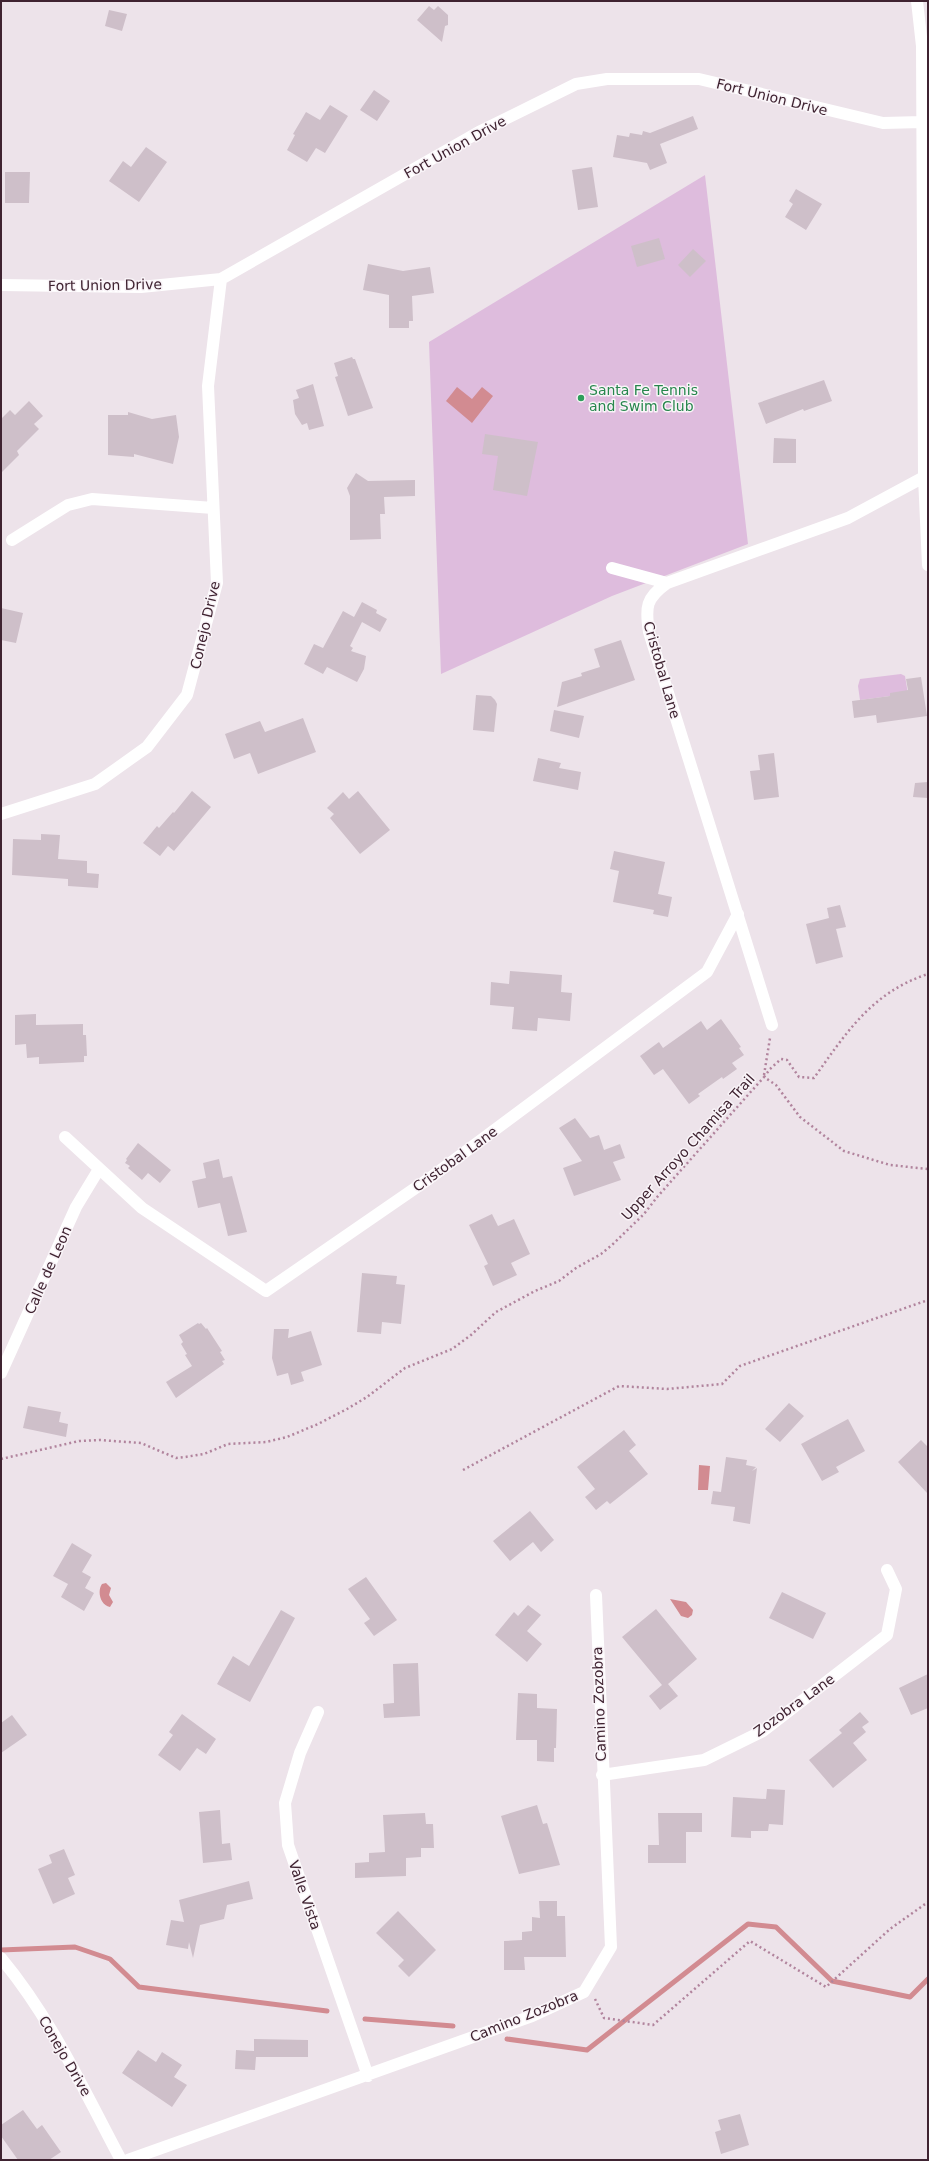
<svg xmlns="http://www.w3.org/2000/svg" width="929" height="2161" font-family="'DejaVu Sans',sans-serif">
<rect width="100%" height="100%" fill="#ede3ea"/>
<!-- green -->
<path fill="#debcdd" d="M705 175 748 544 612 596 441 674 429 342Z
M901 674 905 676 908 694 890 693V696L860 700 858 686 860 679Z"/>
<!-- water -->
<path fill="#d28b91" d="M457 387 472 399 482 387 493 396 472 423 446 401Z
M699 1465 710 1466 708 1490H698Z
M106 1583 111 1588 109 1595 113 1602 110 1607C100 1605 97 1591 102 1584Z
M670 1599 686 1602 693 1610 692 1615 688 1618 681 1616Z"/>
<g fill="none" stroke-linecap="round" stroke-linejoin="round">
<!-- stream -->
<path stroke="#d28b91" stroke-width="5" d="M1 1950 75 1947 110 1959 139 1987 327 2011
M365 2019 453 2026
M507 2039 587 2050 748 1924 776 1927 832 1981 910 1997 928 1979"/>
</g>
<!-- building -->
<path fill="#cebfc9" d="M429 6 434 10 438 6 448 15V25L445 26 442 42 417 20Z
M109 10 127 14 122 31 105 26Z
M374 90 390 101 377 121 360 110Z
M330 105 348 116 325 153 316 148 307 162 287 150 295 135 293 134 306 112 320 120Z
M693 116 698 129 660 144 667 163 650 170 647 163 613 157 617 135 629 137 630 133 642 135 643 131 650 133Z
M146 147 167 162 139 202 109 181 123 161 131 167Z
M592 167 598 207 578 210 572 170Z
M5 172H30L29 203H5Z
M796 189 822 204 806 230 785 217 793 204 789 201Z
M659 238 665 259 637 267 631 246Z
M693 249 706 261 690 277 678 265Z
M368 264 403 271 430 267 434 293 412 296 413 321H409V328H389V295L363 290Z
M352 357 353 359H355L373 408 348 416 335 377 338 376 334 363Z
M824 380 832 401 804 411 803 409 766 424 758 403Z
M313 384 324 426 309 430 307 423 302 425 295 414 293 400 299 398 296 390Z
M29 401 43 416 34 424 39 429 17 451 19 455 1 473V419L10 410 15 415Z
M128 412 152 419 176 415 179 437 173 464 134 454V457L108 455V415H128Z
M485 434 538 442 527 496 493 490 498 456 482 454Z
M774 438 796 439V463H773Z
M356 473 368 481 415 480V496L384 497 385 514H380L381 539 350 540V496L347 488Z
M362 602 377 610 376 613 387 619 380 632 362 622 350 646 353 648 351 651 366 656 364 669 357 682 327 667 323 674 304 664 314 644 323 648 343 611 354 617Z
M1 608 23 613 16 643 1 640Z
M621 640 635 680 557 707 562 682 582 676 581 673 600 667 594 649Z
M921 677 927 716 877 723 876 715 854 718 852 701 890 696V693L908 690 906 679Z
M476 695 491 696 495 700 497 704 494 732 473 730Z
M554 710 584 716 579 738 550 731Z
M303 718 316 752 258 774 250 753 234 759 225 734 260 721 265 732Z
M774 753 779 797 754 800 750 771 760 770 758 755Z
M538 758 561 763 559 768 581 772 578 790 533 781Z
M928 782V798L913 797 915 783Z
M192 791 211 807 174 851 168 846 160 856 143 843 157 826 159 828 173 812 174 813Z
M358 791 390 830 360 854 330 818 334 814 327 808 343 792 349 799Z
M41 834 60 835 58 859 87 861V873L99 874 98 888 68 886V879L12 875 13 839 41 840Z
M614 851 665 862 658 894 672 897 668 917 653 914 654 910 613 902 619 871 610 869Z
M840 905 846 927 836 929 843 957 816 964 806 924 829 918 827 908Z
M510 971 562 975 561 992 572 993 570 1021 538 1018 537 1031 512 1029 514 1007 490 1005 491 982 509 984Z
M36 1014V1025L83 1024V1035H86L87 1056H84V1062L39 1064V1057L27 1058 26 1044 15 1045V1015Z
M721 1019 741 1047 739 1048 744 1055 732 1063 737 1069 723 1079 722 1077 698 1094 700 1096 689 1104 663 1069 654 1075 640 1056 659 1042 663 1048 701 1021 707 1030Z
M575 1118 590 1138 599 1135 604 1150 620 1144 625 1158 613 1162 621 1180 574 1196 563 1168 582 1161 559 1128Z
M138 1143 171 1170 160 1183 148 1173 142 1180 128 1168 130 1166 125 1163 127 1160 126 1159Z
M219 1159 223 1178 232 1176 247 1232 228 1236 220 1203 198 1208 192 1181 206 1178 203 1163Z
M492 1214 498 1226 514 1219 530 1254 511 1263 517 1275 493 1286 484 1266 488 1264 469 1225Z
M362 1273 397 1276 396 1284 405 1285 401 1324 382 1322 381 1334 357 1332Z
M198 1323 199 1324 201 1323 206 1329 207 1328 222 1351 220 1352 225 1360 222 1361 224 1364 176 1398 166 1382 192 1366 185 1355 187 1354 181 1344 183 1342 179 1335Z
M274 1329H289L288 1338 311 1331 322 1365 301 1372 304 1381 291 1385 288 1373 277 1376 272 1358Z
M789 1403 804 1416 780 1442 765 1429Z
M28 1406 61 1412 59 1422 68 1424 66 1437 23 1428Z
M848 1419 865 1451 836 1467 839 1472 822 1481 801 1444Z
M624 1430 636 1445 629 1451 648 1474 610 1504 607 1501 596 1510 585 1497 595 1489 577 1467Z
M921 1440 928 1447V1494L898 1462Z
M726 1457 747 1460 746 1465 756 1467 752 1471 757 1468 750 1524 733 1521 735 1507 711 1504 713 1491 721 1492Z
M530 1511 554 1540 541 1552 533 1542 510 1561 493 1541Z
M72 1543 92 1555 82 1572 91 1577 85 1588 94 1593 84 1611 61 1597 68 1584 53 1576Z
M366 1577 397 1620 374 1636 364 1623 370 1619 348 1589Z
M782 1592 826 1613 813 1639 769 1618Z
M528 1605 541 1615 527 1631 542 1644 527 1662 495 1635 514 1612 518 1616Z
M656 1609 697 1659 668 1684 678 1696 660 1710 649 1696 662 1685 622 1637Z
M281 1610 295 1618 250 1702 217 1684 233 1656 249 1666Z
M418 1663 420 1716 384 1718 383 1704 394 1703 393 1664Z
M928 1674V1708L911 1715 899 1688Z
M518 1693 537 1694V1708L557 1709 556 1748H554V1762L537 1761V1740H516Z
M860 1712 869 1722 862 1727 866 1732 853 1743 867 1760 833 1788 809 1760 842 1733 839 1730Z
M182 1714 216 1739 206 1754 197 1748 180 1771 158 1755 173 1735 169 1732Z
M12 1715 27 1735 1 1753V1723Z
M767 1789 785 1790 783 1825 769 1824 768 1831H751V1838L731 1837 733 1797 766 1799Z
M537 1805 543 1824 547 1823 560 1865 519 1874 501 1816Z
M220 1810 222 1844 230 1843 232 1860 203 1863 199 1812Z
M425 1813 426 1824H433L434 1848H421V1857L406 1858V1876L355 1878V1863L369 1862V1853L385 1852 383 1815Z
M658 1813H702V1832H686V1863H648V1845H659Z
M64 1849 75 1875 68 1878 75 1894 53 1904 38 1869 52 1863 49 1855Z
M249 1881 253 1899 227 1905 224 1919 200 1925 193 1958 189 1942 188 1949 166 1945 171 1920 184 1922 179 1900Z
M539 1901H557V1916H565L566 1957H524L525 1970H504V1941L522 1940V1932L532 1931V1917L540 1918Z
M398 1911 436 1950 409 1977 398 1966 404 1960 376 1933Z
M254 2039 308 2040V2057H256L255 2070 235 2069 236 2050 254 2051Z
M138 2050 156 2062 162 2052 182 2065 174 2077 187 2085 172 2107 122 2073Z
M23 2110 37 2129 42 2125 61 2152 49 2160H18L1 2136V2125Z
M740 2114 749 2145 721 2154 715 2132 721 2130 718 2120Z"/>
<g fill="none" stroke-linecap="round" stroke-linejoin="round">
<!-- path -->
<path stroke="#b1849d" stroke-width="2.5" stroke-dasharray="2 3" stroke-linecap="butt" d="M764 1075 770 1038
M764 1077 770 1069 781 1059 787 1060 799 1077 814 1078C846 1033 872 992 928 974
M1 1459 79 1441 100 1440 141 1443 176 1458 185 1457 204 1454 228 1444 266 1442 287 1437 318 1424 347 1409 367 1397 405 1368 452 1349 471 1335 496 1312 535 1291 559 1281 576 1268 601 1254 612 1245 644 1214 658 1196 764 1077 776 1085 800 1117 844 1151 890 1165 928 1169
M463 1470 619 1386 667 1389 722 1384 740 1366 928 1300
M595 1999 604 2018 653 2025 750 1941 826 1987 890 1929 928 1902"/>
<!-- minor -->
<path stroke="#fff" stroke-width="12" d="M917 1 922 46 924 477 928 565
M1 285 141 287 221 279 479 132 576 84 607 79H699L883 123 922 122
M12 540 68 505 92 499 213 508
M612 568 667 583
M1 814 95 784 147 747 187 695 217 583 208 386 221 279
M772 1025 649 632C645 607 646 598 667 583L848 518 924 477
M65 1137 142 1208 266 1291 430 1178 707 972 738 914
M1 1373 76 1207 99 1169
M318 1712 300 1753 285 1803 288 1845 368 2076
M602 1775 704 1760 763 1731 887 1635 896 1589 887 1570
M1 1958C52 2019 84 2091 121 2160
M128 2160 532 2016 584 1992 611 1947 596 1595"/>
</g>
<!-- markers -->
<circle fill="#2e9e5b" stroke="#f9f4f8" stroke-width="1.5" cx="581" cy="398" r="4"/>
<g text-anchor="middle" dominant-baseline="central" stroke-width="3" stroke-linejoin="round" paint-order="stroke">
<!-- street labels -->
<g font-size="14" fill="#3f2331" stroke="#f9f4f8">
<text transform="translate(772 97) rotate(14)">Fort Union Drive</text>
<text transform="translate(455 147) rotate(-29)">Fort Union Drive</text>
<text transform="translate(105 285) rotate(-1)">Fort Union Drive</text>
<text transform="translate(205 625) rotate(-77)">Conejo Drive</text>
<text transform="translate(662 670) rotate(74)">Cristobal Lane</text>
<text transform="translate(688 1147) rotate(-48)">Upper Arroyo Chamisa Trail</text>
<text transform="translate(455 1159) rotate(-36)">Cristobal Lane</text>
<text transform="translate(48 1270) rotate(-66)">Calle de Leon</text>
<text transform="translate(599 1704) rotate(-92)">Camino Zozobra</text>
<text transform="translate(794 1705) rotate(-36)">Zozobra Lane</text>
<text transform="translate(305 1895) rotate(71)">Valle Vista</text>
<text transform="translate(524 2016) rotate(-22)">Camino Zozobra</text>
<text transform="translate(65 2056) rotate(60)">Conejo Drive</text>
</g>
<!-- leisure labels -->
<g font-size="14" fill="#27864d" stroke="#f9f4f8" text-anchor="start">
<text x="589" y="390">Santa Fe Tennis<tspan x="589" dy="16">and Swim Club</tspan></text>
</g>
</g>
<!-- border -->
<rect width="929" height="2161" fill="none" stroke="#3f2331" stroke-width="4"/>
</svg>
